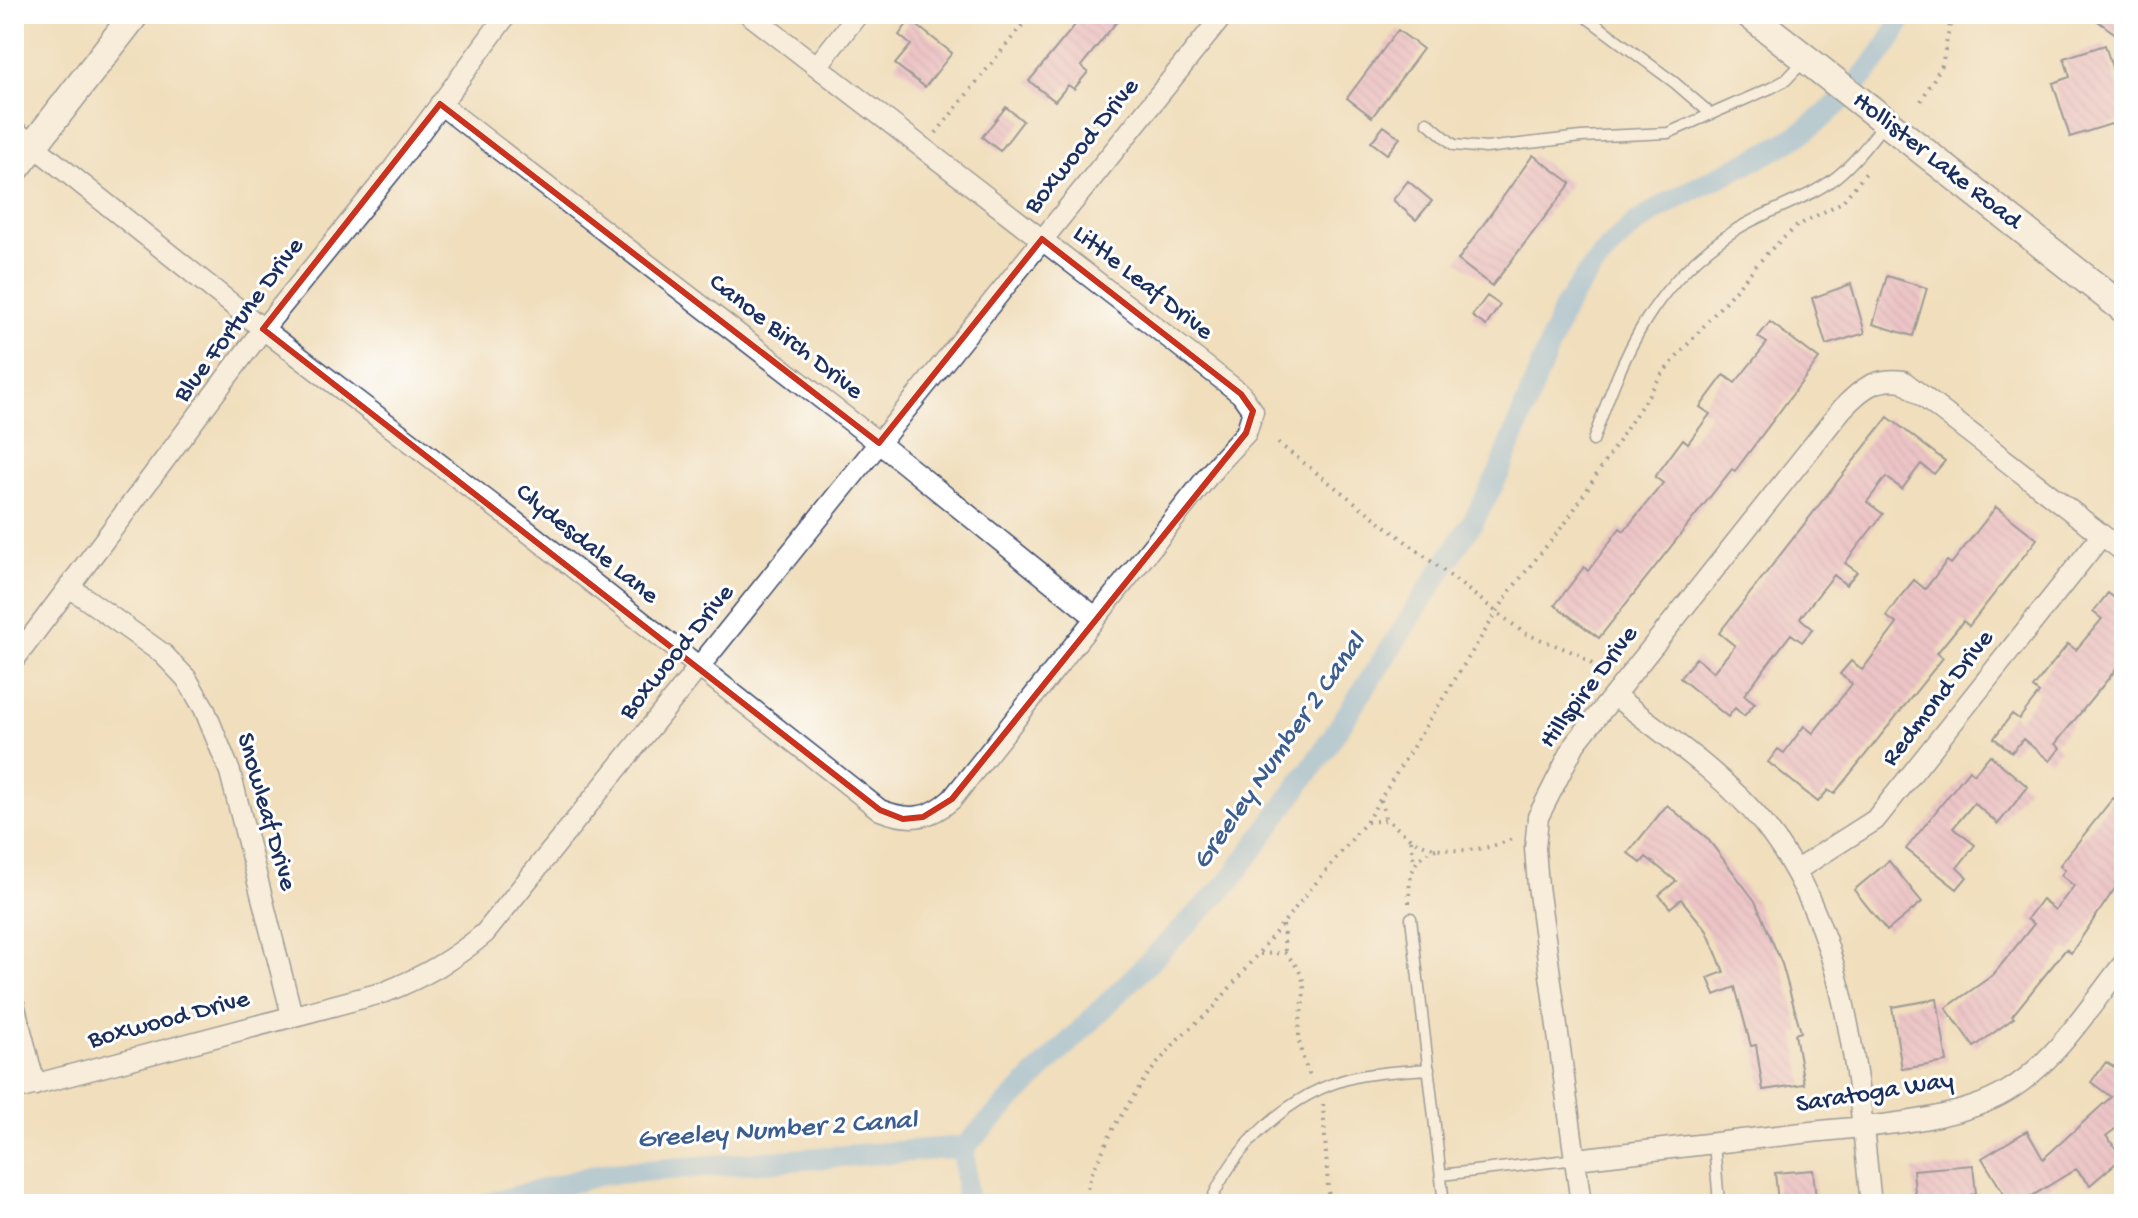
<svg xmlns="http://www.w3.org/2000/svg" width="2138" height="1218" font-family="'Gochi Hand',sans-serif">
<defs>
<pattern id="building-back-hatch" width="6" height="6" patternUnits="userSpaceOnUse" patternTransform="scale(2)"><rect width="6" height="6" fill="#e7a3d4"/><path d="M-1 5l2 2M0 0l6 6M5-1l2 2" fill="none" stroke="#ba85af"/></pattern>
</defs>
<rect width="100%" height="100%" fill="#fff"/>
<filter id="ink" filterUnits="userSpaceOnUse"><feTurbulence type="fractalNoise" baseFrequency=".0125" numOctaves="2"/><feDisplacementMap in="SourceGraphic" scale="16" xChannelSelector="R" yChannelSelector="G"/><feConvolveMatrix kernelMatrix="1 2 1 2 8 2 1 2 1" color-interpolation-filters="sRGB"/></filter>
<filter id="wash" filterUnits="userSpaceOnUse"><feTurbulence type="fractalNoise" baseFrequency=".006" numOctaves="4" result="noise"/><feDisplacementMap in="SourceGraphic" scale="32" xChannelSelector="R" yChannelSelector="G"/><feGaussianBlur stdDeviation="1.8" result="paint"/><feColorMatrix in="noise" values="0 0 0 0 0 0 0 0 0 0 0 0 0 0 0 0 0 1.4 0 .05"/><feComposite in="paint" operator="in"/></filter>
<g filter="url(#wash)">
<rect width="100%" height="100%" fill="#f0debc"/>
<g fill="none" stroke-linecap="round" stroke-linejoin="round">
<!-- canal -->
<path stroke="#78b3e9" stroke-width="22" d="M964 1147 967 1204
M489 1204 602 1174 964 1147 1230 881 1322 753 1474 520 1500 471 1564 308C1584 277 1609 243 1640 221 1684 190 1733 172 1780 146 1830 119 1880 66 1904 14"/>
</g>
<g id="blocks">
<!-- building -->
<path fill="url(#building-back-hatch)" d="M1084 14H1123L1081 66 1088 72 1074 89 1068 85 1055 101 1029 81Z
M2088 14H2124V40Z
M910 20 952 53 925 87 895 64 911 45 899 35Z
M1398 30 1423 49 1372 117 1347 98Z
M2105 45 2124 106V120L2070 137 2053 83 2070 77 2064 58Z
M1006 107 1023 121 1000 151 982 137Z
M1384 126 1400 138 1387 154 1371 142Z
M1533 155 1571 183 1492 286 1458 260Z
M1408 181 1432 201 1416 220 1393 200Z
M1887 276 1927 288 1913 336 1873 324Z
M1851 284 1865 333 1826 345 1812 298Z
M1487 296 1500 305 1486 326 1472 316Z
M1770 322 1819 359 1735 471 1732 469 1599 638 1555 605 1584 567 1588 571 1620 528 1624 531 1663 483 1655 477 1683 439 1688 443 1710 414 1700 407 1724 375 1735 383 1767 343 1758 337Z
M1888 417 1945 461 1934 474 1921 464 1902 489 1886 477 1867 502 1883 514 1845 563 1857 572 1846 585 1834 575 1800 618 1813 629 1802 642 1791 634 1744 695 1755 703 1744 716 1735 708 1728 717 1680 678 1696 658 1713 672 1735 646 1719 633Z
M1996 507 2037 539 1969 626 1963 621 1937 653 1943 658 1834 794 1828 790 1818 802 1768 762 1778 749 1784 753 1804 726 1813 733 1852 684 1840 674 1851 661 1862 670 1897 624 1886 616 1899 598 1914 580 1925 589 1947 561 1951 564Z
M2108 593 2124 606V674L2117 668 2055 744 2060 748 2050 761 2023 739 2012 752 1994 738 2012 714 2019 719 2039 693 2033 688 2068 644 2076 650 2102 619 2093 612Z
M1990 755 2028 787 1998 824 1974 803 1953 828 1975 845 1957 868 1967 877 1957 889 1906 849 1969 770 1974 774Z
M2113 798 2124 806V875L2071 953 2066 949 2012 1016 2014 1018 1974 1047 1946 1008 1993 975 2034 924 2027 919 2042 899 2055 910 2074 886 2061 875 2065 870 2060 865Z
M1667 805 1707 838 1755 901 1782 964 1801 1032 1795 1034 1804 1084 1763 1090 1756 1045 1751 1046 1735 987 1715 995 1708 978 1724 972 1707 931 1681 899 1670 908 1659 895 1676 881 1646 857 1641 863 1628 853Z
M1889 861 1922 902 1887 931 1854 890Z
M1937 999 1947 1062 1902 1069 1892 1007Z
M2124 1054V1122L2106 1136 2123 1157 2090 1185 2076 1169 2019 1204H2010L1982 1158 2027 1131 2043 1159 2111 1097 2091 1082 2106 1062 2114 1067Z
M1973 1165 1976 1194 1970 1195 1971 1204H1916L1913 1170Z
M1813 1170 1816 1199 1778 1202 1775 1173Z"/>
</g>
</g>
<g filter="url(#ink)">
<use href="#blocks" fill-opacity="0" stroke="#3b496c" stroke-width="2"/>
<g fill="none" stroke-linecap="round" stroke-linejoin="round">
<!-- lane casing -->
<g stroke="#3b496c" stroke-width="13">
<path id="lane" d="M1582 14 1675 83 1711 114
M1427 122 1454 145 1486 148 1581 137 1668 133 1771 88 1786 80 1804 61
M1593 441C1624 352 1653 282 1737 229 1768 210 1806 200 1835 178 1854 163 1869 143 1884 124
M1411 918 1444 1204
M1714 1143 1719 1204
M1441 1175 1576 1159
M1210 1204C1234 1145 1291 1092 1355 1077 1378 1072 1404 1071 1429 1069"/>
</g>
<!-- street casing -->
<g stroke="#3b496c" stroke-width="23">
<path id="street" d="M817 66 858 14
M440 104 879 443 1095 617
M14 130 263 329 527 531 880 810C908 821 929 820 952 799L1220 461 1246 433 1253 411 1241 394 1150 323 749 14
M71 588 163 654 186 678 204 708 230 772 292 1015
M14 660 263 329 393 169 507 14
M1615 696C1665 736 1722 773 1763 823 1848 929 1857 1073 1871 1204
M1795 871 1875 820 2102 535
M14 1004 35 1085
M14 1090 385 992C423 977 453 960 485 933L1224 14
M1576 1159C1654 1150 1732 1141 1811 1132 1868 1126 1956 1122 2006 1092 2055 1063 2089 1007 2124 963
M1581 1204 1538 886 1535 848 1538 817 1575 744 1842 409C1861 389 1875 377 1903 381L2124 552"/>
</g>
<!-- secondary casing -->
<g stroke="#3b496c" stroke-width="31">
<path id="secondary" d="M1749 14 2124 309
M16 168 135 14"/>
</g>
<!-- path -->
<path stroke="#3b496c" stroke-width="4" stroke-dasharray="2 6" stroke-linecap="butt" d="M1921 101 1942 65 1952 14
M936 133 1031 14
M1278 443 1524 633 1578 654 1604 673
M1381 800 1385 818
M1367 822 1387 820C1397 827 1406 837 1417 842 1444 855 1490 852 1515 837
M1411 840 1414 863
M1409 903C1409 880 1410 857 1436 849
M1283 925 1285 953
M1260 954 1285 953C1317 985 1299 999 1299 1035 1299 1050 1305 1065 1311 1078
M1323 1104 1329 1204
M1083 1204 1091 1175 1115 1125 1146 1077 1179 1038 1214 1007 1366 822 1510 591 1566 522 1662 374 1769 251 1797 226 1842 202 1866 173"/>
<!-- lane -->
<use href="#lane" stroke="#fff" stroke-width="10"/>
<!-- street -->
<use href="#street" stroke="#fff" stroke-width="20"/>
<!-- secondary -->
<use href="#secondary" stroke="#fff" stroke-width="28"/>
</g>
</g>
<!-- marked area -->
<path d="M0 0H2138V1218H0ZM440 104 879 443 1042 239 1241 394 1253 411 1246 433 952 799 923 817 903 819 880 810 263 329Z" fill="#f0debc" fill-opacity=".55" fill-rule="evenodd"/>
<path fill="none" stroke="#c8321e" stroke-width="6" stroke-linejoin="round" d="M440 104 879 443 1042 239 1241 394 1253 411 1246 433 952 799 923 817 903 819 880 810 263 329Z"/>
<g text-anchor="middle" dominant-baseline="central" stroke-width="6" stroke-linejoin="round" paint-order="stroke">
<!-- street labels -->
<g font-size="26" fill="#1b2f5e" stroke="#fff">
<text transform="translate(1083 147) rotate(-51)">Boxwood Drive</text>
<text transform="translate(1936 162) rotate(38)">Hollister Lake Road</text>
<text transform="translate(1142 284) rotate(38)">Little Leaf Drive</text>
<text transform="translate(240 321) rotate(-53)">Blue Fortune Drive</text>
<text transform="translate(785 338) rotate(38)">Canoe Birch Drive</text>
<text transform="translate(586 545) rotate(39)">Clydesdale Lane</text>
<text transform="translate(678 653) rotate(-51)">Boxwood Drive</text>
<text transform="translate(1590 688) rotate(-53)">Hillspire Drive</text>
<text transform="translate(1939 699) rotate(-52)">Redmond Drive</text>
<text transform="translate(265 812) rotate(74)">Snowleaf Drive</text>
<text transform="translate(169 1021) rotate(-15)">Boxwood Drive</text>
<text transform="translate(1875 1094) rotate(-9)">Saratoga Way</text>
</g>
<!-- water labels -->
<g font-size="28" font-style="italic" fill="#3c5d8f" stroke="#fff">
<text transform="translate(1280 752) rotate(-55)">Greeley Number 2 Canal</text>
<text transform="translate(777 1131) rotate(-4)">Greeley Number 2 Canal</text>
</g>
</g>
<!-- margin -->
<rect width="2138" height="1218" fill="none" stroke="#fff" stroke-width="48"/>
</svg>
